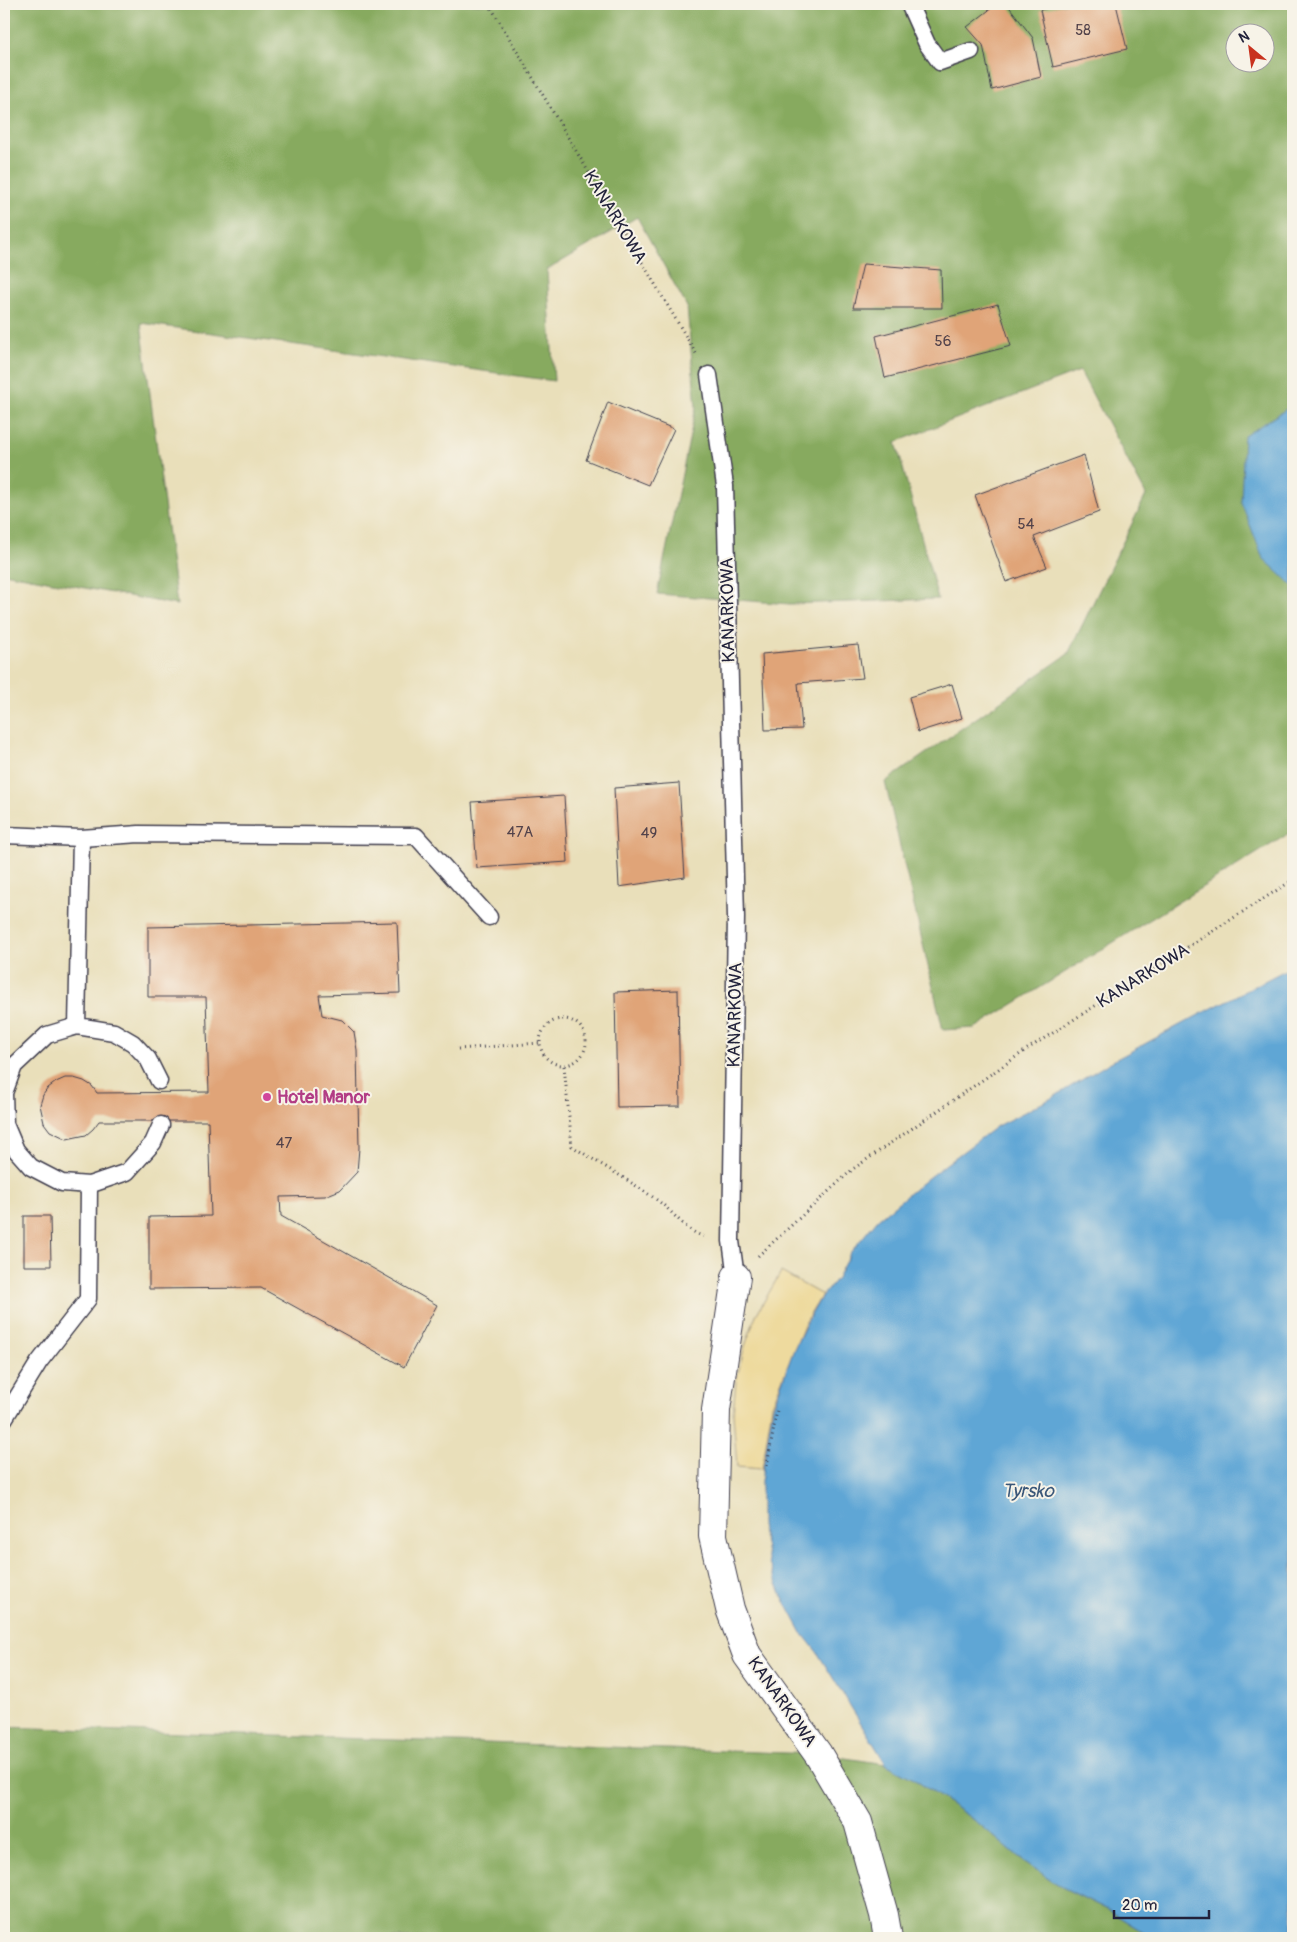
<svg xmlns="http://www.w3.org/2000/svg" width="1297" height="1942" font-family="Pangolin,sans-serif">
<rect width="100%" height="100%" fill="#f7f3e8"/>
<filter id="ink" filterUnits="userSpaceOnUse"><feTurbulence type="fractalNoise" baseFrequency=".02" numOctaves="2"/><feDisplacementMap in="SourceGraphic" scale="10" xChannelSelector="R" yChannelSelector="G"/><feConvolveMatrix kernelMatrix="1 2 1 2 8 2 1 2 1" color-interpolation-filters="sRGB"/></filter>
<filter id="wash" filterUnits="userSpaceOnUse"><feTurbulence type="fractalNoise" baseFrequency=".0096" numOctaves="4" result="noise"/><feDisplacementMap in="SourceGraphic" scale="20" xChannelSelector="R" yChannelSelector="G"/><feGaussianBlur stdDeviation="1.12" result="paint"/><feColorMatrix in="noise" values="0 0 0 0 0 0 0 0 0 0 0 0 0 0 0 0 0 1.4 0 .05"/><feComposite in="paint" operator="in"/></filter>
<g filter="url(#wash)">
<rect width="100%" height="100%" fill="#e9dfba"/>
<!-- forest -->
<path fill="#87aa5f" stroke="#54664d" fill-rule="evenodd" d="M4 4H1293V831L975 1028 943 1030 885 782 1068 654 1146 495 1080 371 896 442 938 599 790 604 657 594 696 407 687 307 637 217 547 270 554 381 141 323 177 605 4 573ZM1234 32H1264V62H1234Z
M4 1727 818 1754 886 1764 912 1778 977 1822 1019 1858 1062 1887 1108 1910 1153 1938H4Z"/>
<!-- sand -->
<path fill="#eeda9e" stroke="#887e6c" d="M781 1272 822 1295 805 1323 772 1405 762 1469 737 1467 733 1413 736 1381 744 1349 756 1315Z"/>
<!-- water -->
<path fill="#5fa6d5" stroke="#406488" d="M1293 405V586L1263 558 1241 502 1244 436Z
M1293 966V1938H1153L1108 1910 1062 1887 1019 1858 977 1822 912 1778 886 1764 817 1652 802 1633 783 1598 769 1564 761 1525V1481L773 1407 794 1349 806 1324 820 1299 837 1278 850 1253 878 1219 929 1177 997 1126 1052 1098 1109 1063 1195 1017Z"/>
<g id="blocks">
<!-- building -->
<path fill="#e0a478" d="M997 4H1007L1033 38 1041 77 992 90 983 45 967 27Z
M1066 4H1116L1127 49 1053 67 1040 10Z
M863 264 941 270 942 308H853Z
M998 304 1011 346 885 378 876 336Z
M608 402 674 429 648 485 586 460Z
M1084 455 1099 512 1034 537 1047 567 1006 582 975 495Z
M858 645 863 678 798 683 802 729 765 730 762 654Z
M952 684 962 718 918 732 909 697Z
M679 783 685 877 619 887 614 788Z
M564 796 568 862 477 868 472 802Z
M397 922 400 993 319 995 322 1015 342 1020 354 1032 357 1050 359 1148 357 1172 340 1190 325 1196 280 1197 281 1216 437 1305 404 1367 261 1288 149 1289V1217L211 1216 208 1121H99L93 1129 86 1135 67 1139 50 1131 44 1123 40 1105 43 1095 48 1088 56 1082 65 1078H74L84 1081 92 1086 97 1093 209 1092 206 997H148V927Z
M678 990 680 1106 617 1107 615 992Z
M24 1216H50L51 1266H24Z"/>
</g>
</g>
<g filter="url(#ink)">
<use href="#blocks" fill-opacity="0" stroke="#403e4e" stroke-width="1"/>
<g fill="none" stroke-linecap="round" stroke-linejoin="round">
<!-- service casing -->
<g stroke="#403e4e" stroke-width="19">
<path id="service" d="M909 4 927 44 940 62 971 51
M709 375 725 486 736 917 731 1241 736 1277
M4 835 81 838
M77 1026 81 838 139 834 416 836 489 917
M159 1081 148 1059 133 1043 114 1032 77 1026 47 1035 14 1066 4 1093 5 1124 16 1150 31 1167 62 1183 89 1185 127 1172 153 1143 161 1125
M4 1419 39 1362 88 1299 89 1185"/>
</g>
<!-- minor casing -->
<g stroke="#403e4e" stroke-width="30">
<path id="minor" d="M736 1277 716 1410 713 1536 730 1609 747 1655 818 1754 858 1822 884 1915 888 1938"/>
</g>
<!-- path -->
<path stroke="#403e4e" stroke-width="3" stroke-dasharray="1 4" stroke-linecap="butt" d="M489 4 697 355
M540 1042a23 23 0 1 1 46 0a23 23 0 1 1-46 0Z
M458 1049 539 1043
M564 1066 572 1146C601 1165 633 1182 661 1203 675 1214 688 1234 707 1237
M758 1256 853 1169 1029 1048 1293 880
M767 1466 777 1410"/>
<!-- service -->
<use href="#service" stroke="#fff" stroke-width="16"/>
<!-- minor -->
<use href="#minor" stroke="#fff" stroke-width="28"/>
</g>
</g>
<!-- markers -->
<circle fill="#d1479c" stroke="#f7f3e8" stroke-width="2" cx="267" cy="1097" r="5"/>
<g text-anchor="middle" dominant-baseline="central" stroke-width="4" stroke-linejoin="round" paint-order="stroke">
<!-- number labels -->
<g font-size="15" fill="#52424a">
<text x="1083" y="30">58</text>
<text x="943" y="341">56</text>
<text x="1026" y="524">54</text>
<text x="520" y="832">47A</text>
<text x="649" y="833">49</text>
<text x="284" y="1143">47</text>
</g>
<!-- street labels -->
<g font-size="18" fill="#22223b" stroke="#f7f3e8">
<text transform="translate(615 217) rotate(59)">KANARKOWA</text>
<text transform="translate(728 610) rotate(-91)">KANARKOWA</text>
<text transform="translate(1143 976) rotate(-32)">KANARKOWA</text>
<text transform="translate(735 1015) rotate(-89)">KANARKOWA</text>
<text transform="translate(782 1702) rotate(55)">KANARKOWA</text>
</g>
<!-- hotel labels -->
<g font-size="18" font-weight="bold" fill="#b23c85" stroke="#f7f3e8" text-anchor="start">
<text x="277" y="1097">Hotel Manor</text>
</g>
<!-- water labels -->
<g font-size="19" font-style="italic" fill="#3a5779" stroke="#f7f3e8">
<text x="1028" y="1491">Tyrsko</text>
</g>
</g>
<!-- margin -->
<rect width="1297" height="1942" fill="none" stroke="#f7f3e8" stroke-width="20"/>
<!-- north arrow -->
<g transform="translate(1250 48) rotate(331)"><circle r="24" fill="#f7f3e8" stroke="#a29fa3"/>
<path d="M0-4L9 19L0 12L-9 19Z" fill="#c8321e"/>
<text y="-8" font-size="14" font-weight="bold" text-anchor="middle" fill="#22223b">N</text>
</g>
<!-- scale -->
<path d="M1114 1910v8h95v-8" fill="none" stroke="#22223b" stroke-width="2.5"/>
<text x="1122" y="1910" font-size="15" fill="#22223b" stroke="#f7f3e8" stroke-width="4" paint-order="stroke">20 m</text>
</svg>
